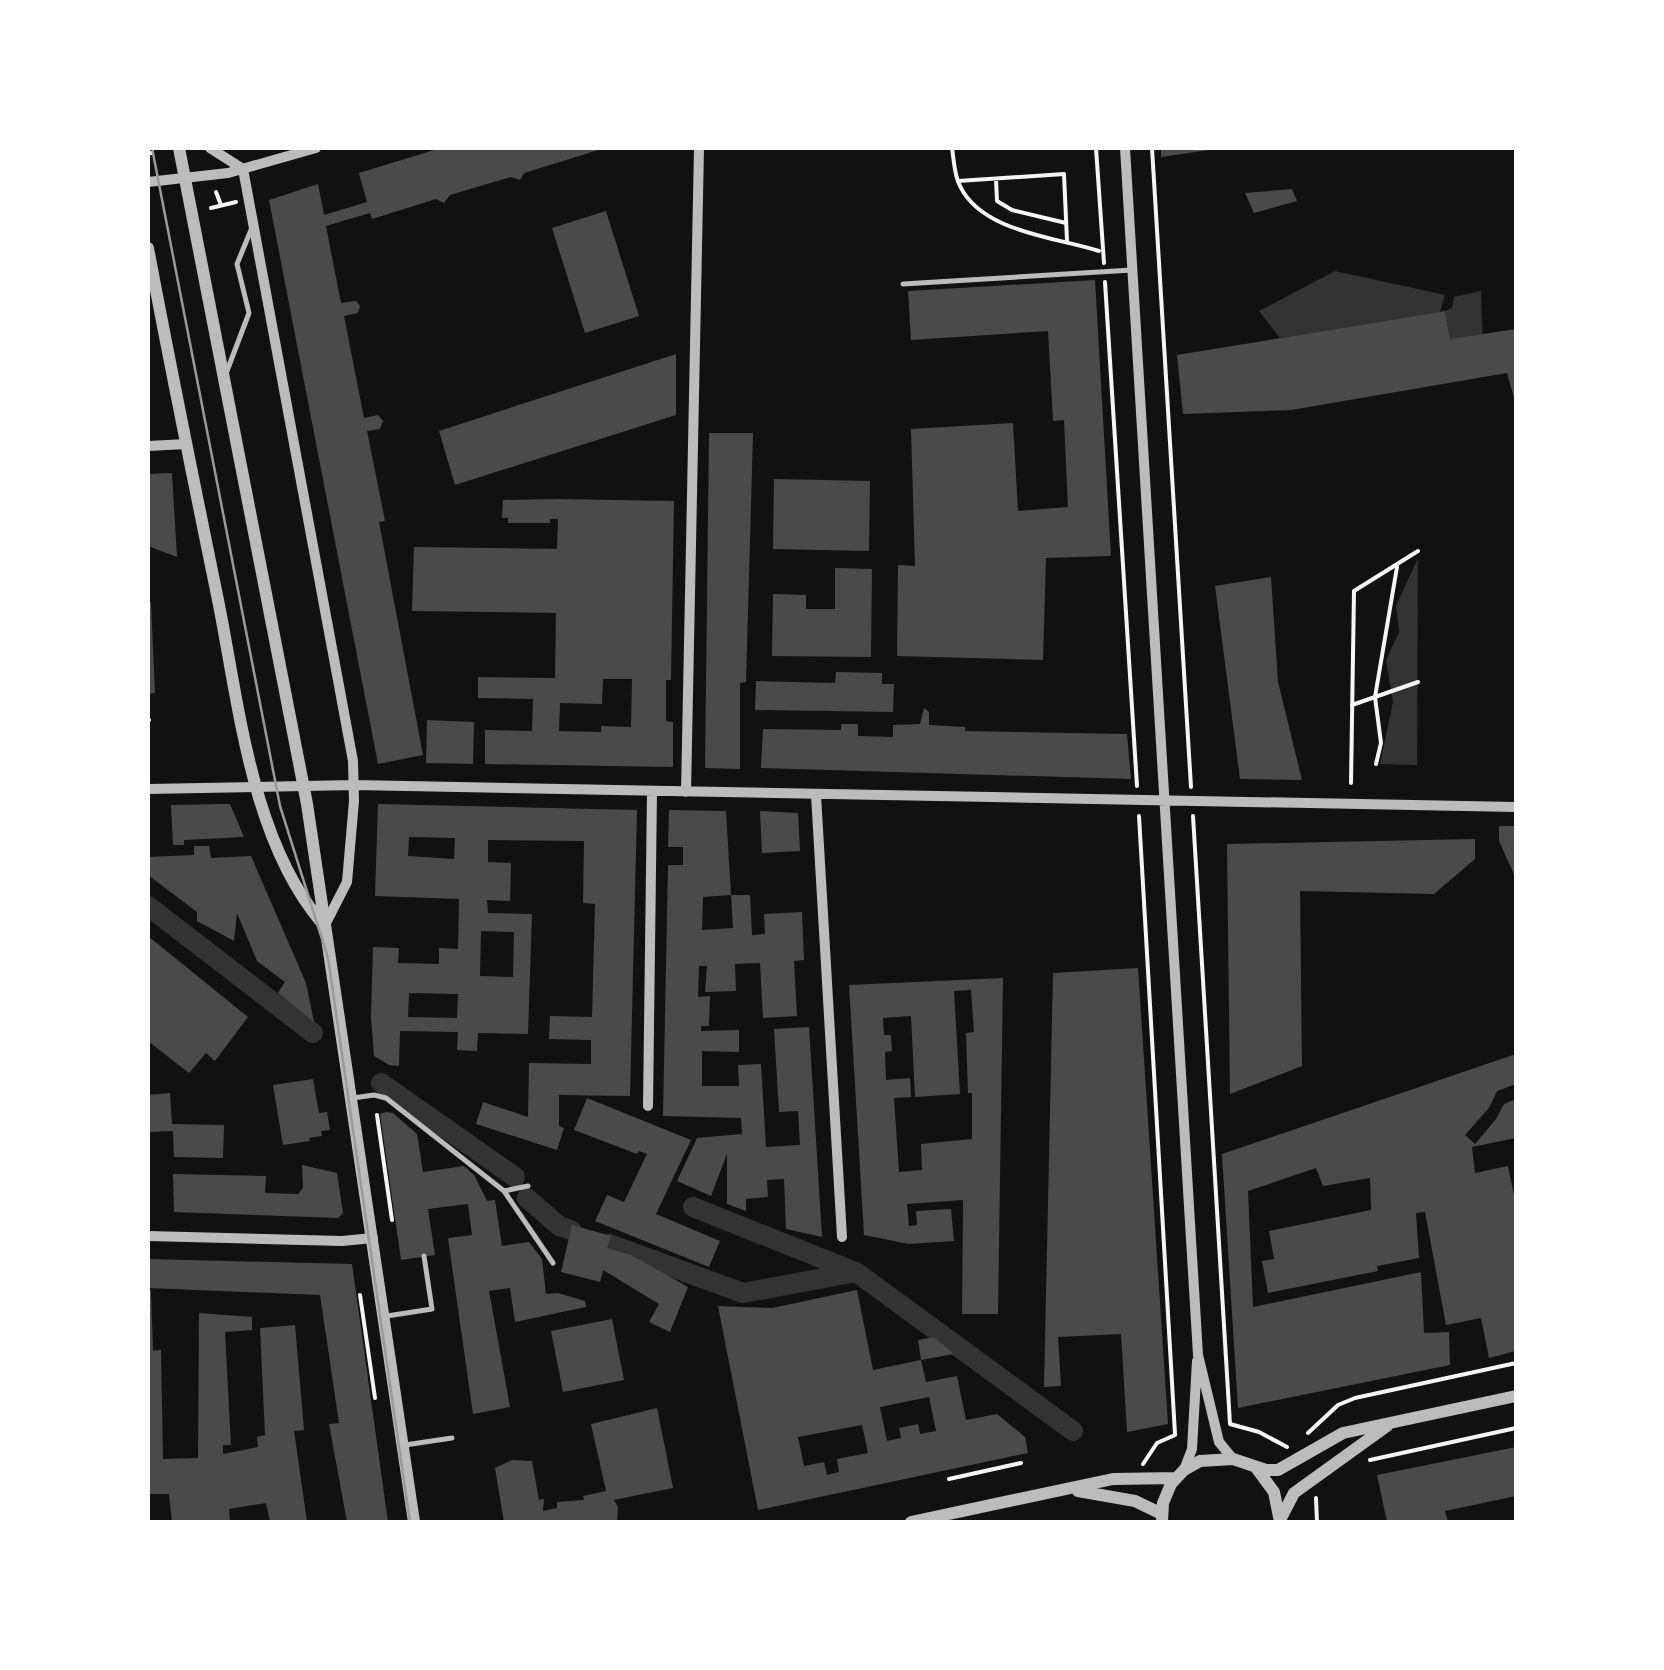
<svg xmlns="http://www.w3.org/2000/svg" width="1664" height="1670" font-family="Figtree,sans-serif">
<rect width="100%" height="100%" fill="#111"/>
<!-- water -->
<path fill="#333" d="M1335 271 1445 295 1440 312 1280 338 1259 311Z
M1481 291 1484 376 1457 381 1445 311 1452 308 1454 297Z
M1418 558 1417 765 1380 764 1393 702 1386 660 1399 632 1396 606Z"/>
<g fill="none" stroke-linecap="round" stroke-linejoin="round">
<!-- canal -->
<path stroke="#333" stroke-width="20" d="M148 906 313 1033
M381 1083 515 1177
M527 1198 559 1226 571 1230
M693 1207 853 1271
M609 1244 743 1293 856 1272 1073 1431"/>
</g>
<!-- building -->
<path fill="#4a4a4a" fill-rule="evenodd" d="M441 148H605L524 173 520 180 511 177 450 195 444 203 436 199 372 219 370 213 326 226 341 303 356 301 360 306 358 313 344 316 364 418 378 415 383 421 380 429 367 431 385 521 379 522 423 755 378 764 269 200 318 184 324 215 367 202 359 173Z
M1161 148H1209V150L1161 157Z
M1292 189 1297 201 1254 213 1245 193Z
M606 211 639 316 585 333 552 228Z
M1095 280 1111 556 1046 558 1043 660 897 656 898 565 915 566 911 429 1013 423 1018 511 1068 507 1064 420 1053 421 1048 331 911 340 908 291Z
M1445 311 1450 339 1516 329V405L1507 373 1291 410 1183 414 1177 355Z
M676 354V415L455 485 439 431Z
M709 433H753L746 682 740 683V769L705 768Z
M172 473 177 557 148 546V474Z
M774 479 870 481 869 551 773 549Z
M558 499 674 501 671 680H666V721L673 722V767L485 764V730L532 731 533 699 478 698V677L555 678 556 613 412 611 414 547 557 549 558 519H550V523H508V518H502L503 500ZM603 679H632L631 727 601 726V732L559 731 560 703 602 704Z
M835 568 872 569 871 657 772 656 773 594 806 595V609H835Z
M1271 577 1278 682 1302 780 1240 779 1215 586Z
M148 602H151L155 693 148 694Z
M836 672 882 673V684H894L893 712 755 710 756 681 835 683Z
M924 708 929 712V725L965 727V731L1127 734 1131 779 761 768 763 729 841 730V724H858V736L893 737V725L920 724Z
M427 720 474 722 473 764 426 763Z
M223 804H230L244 837 184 840V845H173L171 805Z
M378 804 637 810 630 1096 559 1095V1126L564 1128 557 1150 476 1124 483 1102 528 1117 529 1063 591 1064V1040L549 1039 550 1016 592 1017 595 904 583 903 584 841 488 840V862L511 863 510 901 487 900 488 913 532 914 528 1034 478 1033 477 1051 457 1050 458 1032 400 1031 399 1066 389 1065 374 1056 371 1017 373 947 399 948 398 963 439 964V948L458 949 459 899 375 896ZM409 837 455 838 454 859 408 856ZM481 931 514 932 513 977 480 976ZM409 993 458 994 457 1018 408 1017Z
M669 810 726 811 731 895 703 897 702 930 733 928 731 895H750L752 935 765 934 764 914 802 912 804 960 794 961 797 1016 763 1018 760 963 735 964 736 991 705 992 707 966H699L698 997 710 996 709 1026H701V1031L739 1030V1052L702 1051V1086H739L738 1065 761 1064 766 1147 800 1145 798 1111 779 1112 774 1029 809 1027 822 1237 786 1229 784 1179 767 1180 768 1197 746 1199V1211L727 1204V1154L711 1196 677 1181 697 1138 742 1134 741 1118 663 1116 668 865H683V847H668Z
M760 811 798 813 800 851 762 853Z
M1499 826H1516V879L1499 841Z
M1475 839V859L1434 894 1300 891 1302 1066 1230 1094 1227 844Z
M194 846H209L211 858 251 856 306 983 314 1022 278 993 285 982 257 961 237 913 234 941 197 921V912L148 875V857L194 855Z
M148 936 248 1017 215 1061 206 1053 189 1073 148 1041Z
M1138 968 1168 1424 1127 1432 1121 1334 1058 1337 1061 1386 1044 1387 1053 973Z
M1003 978 998 1314H962L963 1200 907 1204 909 1226 917 1225 916 1211 951 1209 954 1241 909 1244 864 1235 849 985ZM971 990 974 1032 966 1033 968 1093H972V1139L921 1144 922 1170 899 1172 894 1098 911 1097 910 1078 886 1080 885 1052 892 1051 891 1035H884L883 1018 911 1016 915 1097 960 1094 954 991Z
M1516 1054V1084L1497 1091 1489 1108 1465 1135 1475 1144 1496 1119 1504 1104 1516 1099V1138L1472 1147 1475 1173 1508 1166 1516 1205V1351L1489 1358 1481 1318 1446 1325 1425 1212 1416 1213 1419 1258 1377 1266 1378 1271 1268 1293 1262 1261 1274 1259 1269 1231 1371 1210 1370 1178 1323 1186 1316 1168 1248 1191 1253 1307 1421 1272 1424 1333 1449 1332 1450 1365 1238 1408 1222 1154Z
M313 1079 319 1113 327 1112 330 1130 321 1131 322 1136 309 1138 310 1141 283 1145 273 1085Z
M170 1093 172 1124 224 1125 223 1158 174 1157 173 1131 148 1132V1095Z
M587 1098 691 1140 656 1214 720 1241 709 1267 595 1221 607 1195 624 1202 647 1154 639 1151 637 1154 574 1130Z
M386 1112 393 1113 417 1134 423 1172 464 1166 474 1175 487 1201 495 1200 502 1246 529 1242 542 1259 546 1294 558 1293 585 1301 586 1307 515 1322 510 1288 489 1291 510 1407 473 1414 448 1238 472 1235 468 1204 428 1209 435 1255 401 1260 380 1114Z
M302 1165 337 1173 343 1213 338 1218 174 1212 173 1174 266 1176 265 1193 298 1194 303 1188Z
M572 1225 611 1236 607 1248 631 1255 688 1287 670 1332 649 1322 659 1304 603 1270 600 1282 561 1272Z
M148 1259 352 1264 388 1522H347L329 1424 339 1423 320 1295 148 1288Z
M148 1290H151L153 1351 161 1350 163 1459 198 1458 199 1313 252 1317V1330L225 1332 231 1445H223V1454L258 1447 257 1437 265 1435 260 1328 295 1325 304 1430 294 1431 307 1522H270L266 1503 229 1509 230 1522H172L169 1494H148Z
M857 1290 873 1370 921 1360 926 1382 957 1376 966 1420 997 1414 1025 1437 1028 1453 758 1510 718 1306 772 1308ZM929 1397 936 1431 920 1434 918 1424 899 1428 901 1438 887 1441 880 1407ZM862 1425 868 1453 837 1459 839 1472 827 1475 824 1462 804 1466 798 1437Z
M612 1319 624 1380 563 1392 551 1331Z
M934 1337 954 1354 921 1360 918 1340Z
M657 1408 673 1488 614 1500 618 1507 617 1522H504L495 1468 512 1460 532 1461 539 1500 544 1499 543 1511 557 1508V1502L584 1500 583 1496 606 1491 591 1424Z
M1516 1447V1496L1445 1511 1448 1522H1387L1377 1475Z"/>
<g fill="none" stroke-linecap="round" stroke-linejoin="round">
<!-- path -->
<path stroke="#f5f5f5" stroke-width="4" d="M952 148C954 160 954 175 960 186 982 232 1055 237 1099 251
M1096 148 1104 263
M1152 148 1191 787
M148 153H152
M996 179 997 201 1012 210 1066 223
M958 181 1064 174 1067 241
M216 192 221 205
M211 208 236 202
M1105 282 1137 786
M1352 705 1418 682
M148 720H149
M1376 764 1381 743 1375 697 1397 567
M1351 783 1354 591 1418 551
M1139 816 1175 1434
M1193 816 1230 1424 1259 1432 1287 1447
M377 1115 392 1220
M360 1295 375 1398
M1308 1433 1338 1405 1355 1398 1516 1363
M1370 1460 1516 1428
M1143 1464 1157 1443 1175 1435
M949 1479 1021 1463
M1316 1498 1317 1522"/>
<!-- service -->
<path stroke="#bcbcbc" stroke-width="5" d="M903 284 1132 270
M227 371 249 313 237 264 251 230
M353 1098 374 1095 386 1098 504 1191 553 1263
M504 1191 528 1186
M387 1316 432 1309 424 1256
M405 1445 452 1438"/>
<!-- minor -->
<path stroke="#bcbcbc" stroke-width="10" d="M210 148 243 169
M1125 148 1198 1355 1219 1442 1233 1459
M243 169 353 761 354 801 347 882 325 925
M148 182 228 173 316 148
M148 446 186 444
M148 789 354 785 1516 807
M686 792 699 148
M816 795 842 1237
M648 1106 652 791
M148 1236 342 1241 373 1238
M1184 1470 1192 1449 1197 1361"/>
<!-- tertiary -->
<path stroke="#bcbcbc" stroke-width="12" d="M179 148 307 804 414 1522
M148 248C170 365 194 483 218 600 239 704 251 840 322 923
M1257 1469 1274 1492 1279 1517
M1078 1491 1135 1501 1162 1514
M911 1522 1113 1479 1176 1478
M1162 1522 1163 1503 1171 1484 1184 1470 1200 1461 1233 1459 1266 1470H1278L1343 1433 1516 1396
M1279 1522 1294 1493 1387 1426"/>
<!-- tram -->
<path stroke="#9a9a9a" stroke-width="2.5" d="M152 148 280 806 328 958 410 1522"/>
</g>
<!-- border -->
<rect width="1664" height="1670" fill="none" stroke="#ffffff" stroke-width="300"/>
</svg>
